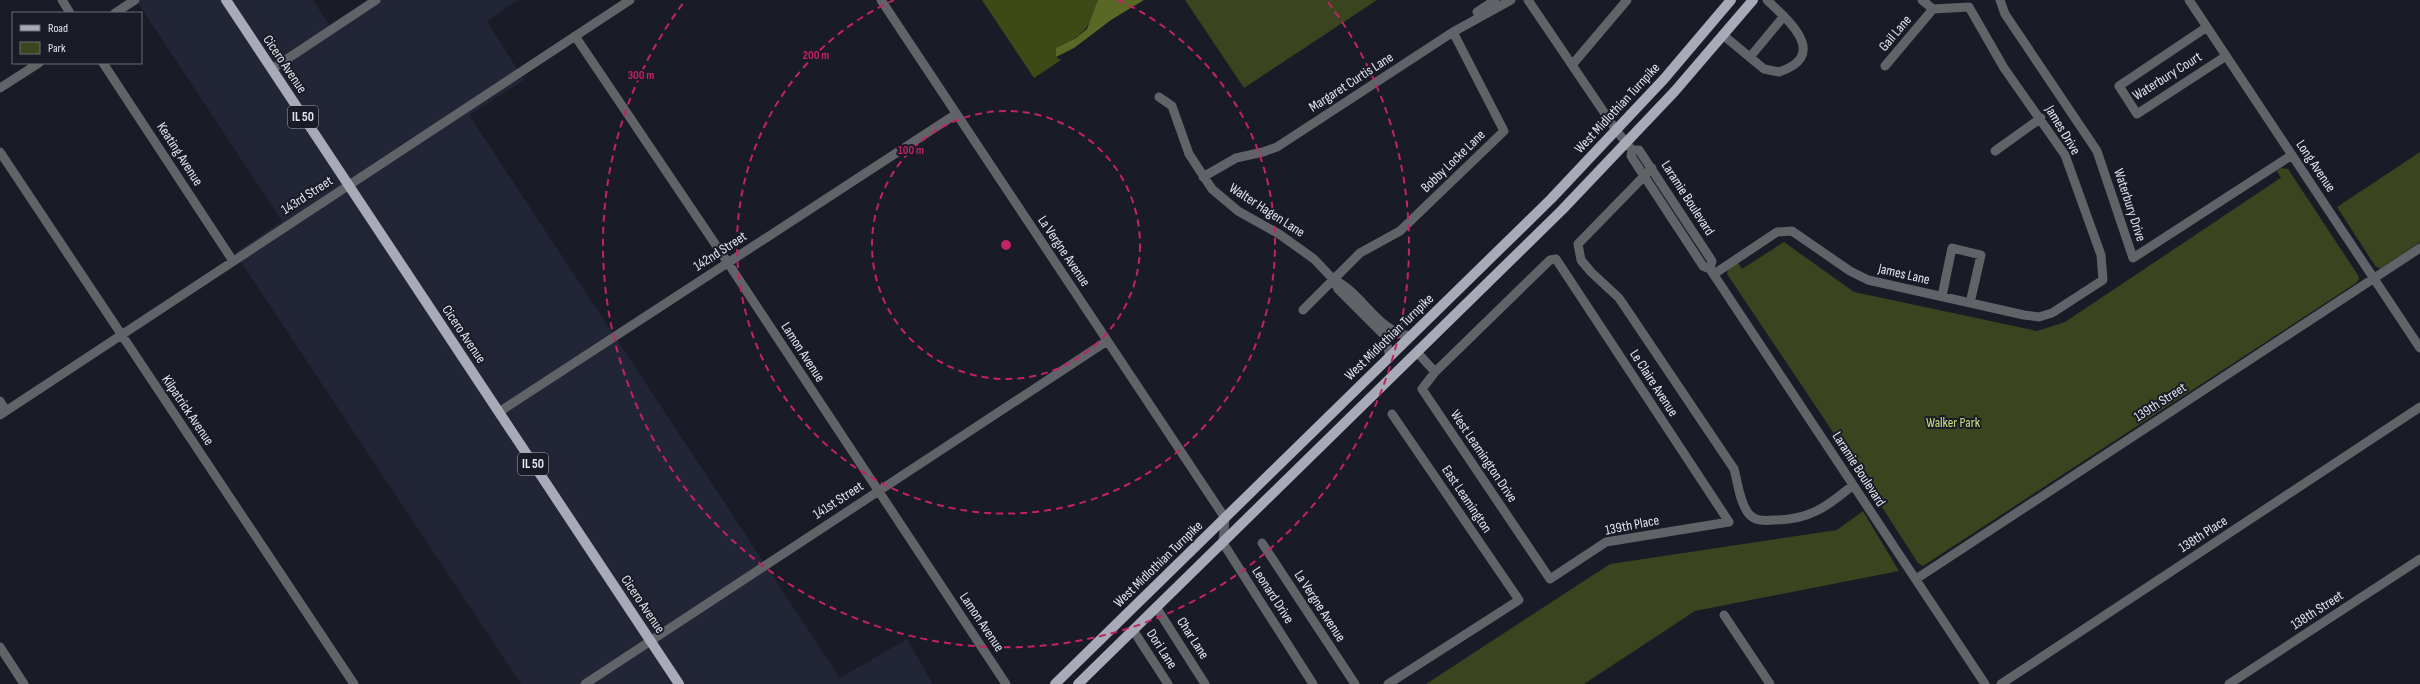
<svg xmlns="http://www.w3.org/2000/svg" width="2420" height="684" font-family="'Sofia Sans Condensed',sans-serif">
<rect width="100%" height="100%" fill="#191b26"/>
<!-- built -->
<path fill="#222535" d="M136 0H313L330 26 369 0H518L487 21 524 80 469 115 840 678 907 639 933 684H521L235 253 282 221Z"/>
<!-- green -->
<path fill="#3a441e" d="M1185 0H1377L1244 88Z
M2420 152V242L2381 268 2376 267 2337 207Z
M2281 168 2288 169 2358 275 2359 279 2356 283 1923 566 1918 563 1845 450 1727 274 1728 269 1738 263 1742 269 1784 242 1854 292 2037 331 2065 322 2279 179 2281 178 2277 171Z
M1863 511 1899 571 1695 611 1584 684H1426L1610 564 1837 530Z"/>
<!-- forest -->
<path fill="#3e4a16" d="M982 0H1098C1093 23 1083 37 1061 45L1056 57 1061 60 1034 78Z"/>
<!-- water -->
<path fill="#596925" d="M1098 0H1144L1111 20 1074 48 1056 57V48L1076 38 1087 29Z"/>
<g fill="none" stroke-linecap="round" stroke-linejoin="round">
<!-- minor -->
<path stroke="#616369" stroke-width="9" d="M62 0 70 13
M881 0 1225 518 1223 543 1313 684
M1528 0 1616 130 1632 150H1639L1712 261 1710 269
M1922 0 1933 9
M2000 0 2005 14 2097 151 2133 258 2292 155
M2189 0 2420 348
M1477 12 1495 0
M115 13 135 0
M2207 27 2119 86 2137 114 2226 56
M1723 35 1764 69 1779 72C1830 55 1788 20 1767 0
M575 36 728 263 1006 684
M1750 57 1784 16
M103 63 233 261
M1572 65 1627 0
M272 69 376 0
M0 88 39 63
M1159 97 1172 106 1189 154 1212 189 1238 211 1279 234 1314 259 1333 279 1338 289 1384 335 1390 356
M1632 150 1631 156 1703 266 1710 269 1985 684
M1995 151 2041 118
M0 152 354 684
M1652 168 1578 244 1581 260 1591 272 1619 298 1734 469C1738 483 1739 500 1748 513 1754 521 1764 521 1774 520 1809 520 1827 507 1853 485
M1203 177 1236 158 1263 152 1277 147 1453 32 1511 0
M1714 274 1777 232 1792 231 1850 271 1868 280 2024 315 2039 317 2052 313 2103 280 2101 255 2065 155 2004 68 1969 7 1933 9 1885 66
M1333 279C1363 293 1376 331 1410 336
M1942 296 1952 248 1981 255 1970 303
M1303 310 1360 253 1400 231 1504 131 1453 32
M1417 352 1435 372 1422 389 1550 579 1606 542 1729 522 1556 259 1550 260 1435 372
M0 401 6 411
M499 412 956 114
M0 415 630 0
M1262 543 1355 684
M1916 579 2420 248
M1156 607 1205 684
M1724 615 1770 684
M1133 630 1168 684
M0 647 24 684
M585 684 1107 341
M1388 684 1519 600 1392 414
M2001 684 2420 407
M2229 684 2420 559"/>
<!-- major -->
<path stroke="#a8abb7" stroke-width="10" d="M226 0 679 684
M1055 684 1551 199 1664 79 1731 0
M1078 684 1562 210 1675 91 1753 0"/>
</g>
<!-- distance rings -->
<g fill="none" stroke="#c42262" stroke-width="2" stroke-dasharray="7 5">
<circle cx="1006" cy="245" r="134"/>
<path d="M1118 0A269 269 0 1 1 894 0"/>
<path d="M1328 2A403 403 0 1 1 684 2"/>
</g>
<g text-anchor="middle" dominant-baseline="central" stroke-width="4" stroke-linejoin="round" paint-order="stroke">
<!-- shield labels -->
<g fill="#191b26" stroke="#a7a9b2" stroke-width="1">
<rect x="288" y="106" width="30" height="22" rx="3"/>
<rect x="518" y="453" width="30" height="22" rx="3"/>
</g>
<g font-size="13" font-weight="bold" fill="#e4e6ee">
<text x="303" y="117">IL 50</text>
<text x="533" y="464">IL 50</text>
</g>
<!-- street labels -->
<g font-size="14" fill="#e4e6ee" stroke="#191b26">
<text transform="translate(1895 33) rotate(-50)">Gail Lane</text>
<text transform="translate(285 64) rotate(56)">Cicero Avenue</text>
<text transform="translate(2167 76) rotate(-32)">Waterbury Court</text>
<text transform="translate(1351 82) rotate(-33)">Margaret Curtis Lane</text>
<text transform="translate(1617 108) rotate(-47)">West Midlothian Turnpike</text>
<text transform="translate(2063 130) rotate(59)">James Drive</text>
<text transform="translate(180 154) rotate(57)">Keating Avenue</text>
<text transform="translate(1453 161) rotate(-44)">Bobby Locke Lane</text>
<text transform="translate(2316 166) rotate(56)">Long Avenue</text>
<text transform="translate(307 195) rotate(-33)">143rd Street</text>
<text transform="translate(1688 198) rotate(57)">Laramie Boulevard</text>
<text transform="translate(2130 205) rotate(72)">Waterbury Drive</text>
<text transform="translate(1267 210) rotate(33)">Walter Hagen Lane</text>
<text transform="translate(720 251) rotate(-33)">142nd Street</text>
<text transform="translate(1064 251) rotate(56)">La Vergne Avenue</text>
<text transform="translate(1904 274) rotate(13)">James Lane</text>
<text transform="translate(464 334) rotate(56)">Cicero Avenue</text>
<text transform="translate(1389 337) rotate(-44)">West Midlothian Turnpike</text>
<text transform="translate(803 352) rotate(57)">Lamon Avenue</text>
<text transform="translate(1654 383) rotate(57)">Le Claire Avenue</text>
<text transform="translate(2160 402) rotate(-33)">139th Street</text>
<text transform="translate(188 410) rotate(56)">Kilpatrick Avenue</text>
<text transform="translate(1484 456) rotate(56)">West Leamington Drive</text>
<text transform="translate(1859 469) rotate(57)">Laramie Boulevard</text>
<text transform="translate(1467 499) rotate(56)">East Leamington</text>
<text transform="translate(838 500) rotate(-33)">141st Street</text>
<text transform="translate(1632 525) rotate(-11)">139th Place</text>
<text transform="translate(2203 534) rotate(-33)">138th Place</text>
<text transform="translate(1158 564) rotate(-44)">West Midlothian Turnpike</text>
<text transform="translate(1273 595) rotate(57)">Leonard Drive</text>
<text transform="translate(643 604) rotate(56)">Cicero Avenue</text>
<text transform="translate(1320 606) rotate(57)">La Vergne Avenue</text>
<text transform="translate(2317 610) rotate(-33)">138th Street</text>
<text transform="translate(982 622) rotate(56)">Lamon Avenue</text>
<text transform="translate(1193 638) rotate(57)">Char Lane</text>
<text transform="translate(1162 649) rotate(57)">Dori Lane</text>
</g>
<!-- park labels -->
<g font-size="14" fill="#c9e282" stroke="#191b26">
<text x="1953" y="422">Walker Park</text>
</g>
</g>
<circle cx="1006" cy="245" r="6" fill="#c42262" stroke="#191b26" stroke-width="2"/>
<g font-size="12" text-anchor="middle" font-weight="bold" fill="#c42262" stroke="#191b26" stroke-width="4" stroke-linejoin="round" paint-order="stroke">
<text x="816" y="59">200 m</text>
<text x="641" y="79">300 m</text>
<text x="911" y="154">100 m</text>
</g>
<!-- legend -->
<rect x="12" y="12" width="130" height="52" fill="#191b26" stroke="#6a6c76"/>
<rect x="20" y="25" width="20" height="6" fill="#a8abb7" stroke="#6a6c76"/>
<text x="48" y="32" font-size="12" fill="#e4e6ee">Road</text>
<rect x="20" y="42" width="20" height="12" fill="#3a441e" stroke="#6a6c76"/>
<text x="48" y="52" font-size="12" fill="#e4e6ee">Park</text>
</svg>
